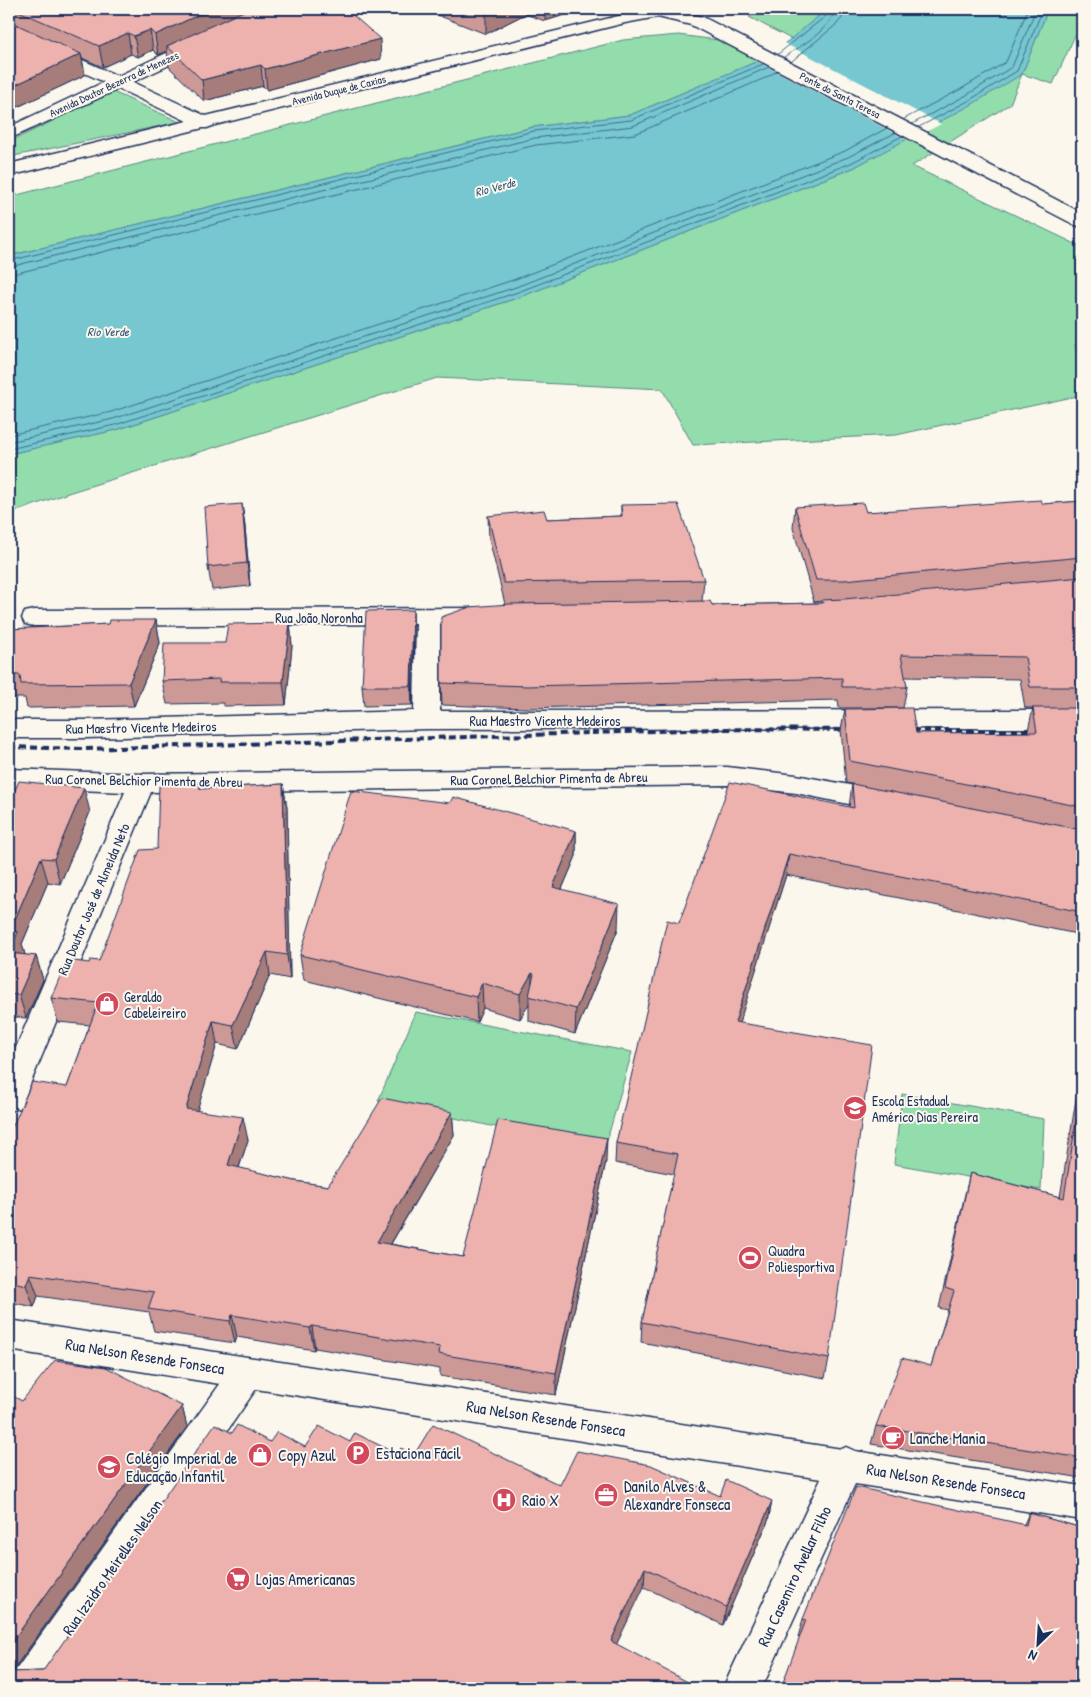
<svg xmlns="http://www.w3.org/2000/svg" width="1091" height="1697" font-family="'Patrick Hand',sans-serif">
<rect width="100%" height="100%" fill="#fbf7ec"/>
<filter id="ink" filterUnits="userSpaceOnUse"><feTurbulence type="fractalNoise" baseFrequency=".02" numOctaves="2"/><feDisplacementMap in="SourceGraphic" scale="10" xChannelSelector="R" yChannelSelector="G"/><feConvolveMatrix kernelMatrix="1 2 1 2 8 2 1 2 1" color-interpolation-filters="sRGB"/></filter>
<g filter="url(#ink)">
<!-- green -->
<path fill="#93dcab" stroke="#578684" d="M760 9H827L791 39 749 17Z
M1048 9H1082V20L1053 84 1022 74 1010 104 912 166 1082 247V343L1075 344 1082 395 896 435 693 445 662 389 437 378 68 493 9 514V454L116 430 520 297 853 168 1022 74Z
M678 35 718 40 758 61 630 115 533 127 9 256V197L623 40Z
M113 92 180 122 9 157V142Z
M416 1012 632 1052 604 1151 378 1101Z
M902 1094 1044 1119 1041 1190 894 1164Z"/>
<!-- water -->
<path fill="#76c7cf" stroke="#528aa2" d="M827 9H1048L1022 74 971 105 853 168 520 297 116 430 9 454V256L533 127 630 115 758 61 791 39Z"/>
<!-- pier -->
<path fill="#fbf7ec" d="M782 42 941 124 909 141 754 60Z"/>
<g fill="none" stroke-linecap="round" stroke-linejoin="round">
<!-- shore -->
<path stroke="#3f6c8b" stroke-width="1" d="M778 54 827 15 829 9
M784 57C802 45 829 31 836 9
M792 61 837 24 842 18 843 9
M904 119 961 89 1006 62 1028 9
M912 124 965 96 1012 67 1036 9
M919 127 968 101 1017 71 1043 9
M9 261 534 131 631 120 763 64
M9 267 535 138 633 126 769 67
M9 275 536 145 635 134 765 78 777 71
M9 435 111 412 513 280 845 151 887 128
M9 442 113 419 516 287 848 157 895 133
M9 449 115 425 518 292 851 163 902 136"/>
<!-- street casing -->
<g stroke="#1b2f5e" stroke-width="3">
<path id="street" d="M647 9H669L670 11 668 15 625 23 215 125 207 128H203L9 176V164L187 121 119 89 9 139V127L104 82 9 38V27L118 76 196 39 202 38 208 39 211 43 208 47 133 82 206 116Z
M479 608 488 610 491 616 488 622 479 624H440V711L1082 710V728L427 729 87 738H9V720H87L414 711 416 624 34 626 25 624 22 618 25 612 34 610Z
M727 767 796 775 887 792 897 795 900 802 897 809 887 812 796 793 727 785 151 792 24 1099 20 1108 9 1111V1064L125 792 9 787V769L142 774Z
M9 1320 842 1449 846 1447 855 1451 1082 1486V1520L855 1484 762 1688H723L821 1479 256 1389 50 1688H9L13 1674 220 1384 9 1350Z"/>
</g>
<!-- secondary casing -->
<g stroke="#1b2f5e" stroke-width="3">
<path id="secondary" d="M639 9H667L703 17 1082 213V227L1075 225 691 25 641 13Z"/>
</g>
<!-- street -->
<use href="#street" fill="#fbf7ec" fill-rule="evenodd"/>
<!-- secondary -->
<use href="#secondary" fill="#fbf7ec" fill-rule="evenodd"/>
<!-- rail -->
<path stroke="#1b2f5e" stroke-width="4" stroke-dasharray="7 4" stroke-linecap="butt" d="M901 730 1041 731
M9 747 85 749 717 729 856 730"/>
</g>
<!-- wall -->
<path fill="#cc9996" stroke="#1b2f5e" d="M9 9H346L381 59 267 90 263 86 204 101 169 67 167 51 158 55 153 50 138 57 131 54 103 67 82 58 85 75 9 111Z
M422 9H584L545 21 525 14 486 34Z
M1082 501V935L786 875 739 1022 829 1359 825 1378 641 1342 642 1322 674 1174 615 1163 616 1143 679 923 849 807 852 784 846 783 841 730 845 709 916 733 1028 732V730L1033 708H1025L1020 679 905 677 907 687 903 708H839L838 700 527 708 442 705 441 683 505 604 489 539 488 516 547 519 621 516V505L704 580 702 601 712 605 822 603V601L814 602 793 528 795 507 866 512 1043 504Z
M242 504 245 527 250 586 212 590 208 567Z
M9 616 12 629 109 624 156 620 160 643 134 706 27 708 25 698H9Z
M290 623 292 646 286 705 223 706V703L167 704 162 681 225 643Z
M414 630 412 705 364 706 362 686Z
M200 783 201 789 283 784 287 808 290 979 270 975 238 1049 217 1044 197 1110 248 1140 239 1168 295 1181 328 1186 452 1112 454 1135 391 1244 463 1257 606 1161 556 1395 440 1376V1369L315 1348 314 1350 237 1337 235 1343 154 1331 149 1312 38 1296 34 1307 9 1302V1135L67 1087 90 1025 58 1022 51 998 89 963 99 961 157 849Z
M9 803 90 812 60 884 48 882 22 944 25 955 36 956 43 980 26 1018 14 1017 13 1021H9Z
M576 831V856L562 889 618 929 575 1034 529 1021V1004L520 1019 483 1008 477 1022 304 980 300 955Z
M1082 1063V1478L871 1444 876 1426 931 1366 948 1310 939 1308 965 1194 970 1173 1060 1197Z
M22 1401 182 1406 187 1427 12 1672 43 1671 232 1433 270 1442 305 1447 350 1442 397 1454 414 1455 560 1485 720 1496 772 1501 768 1521 723 1625 644 1587 9 1688Z
M1029 1513 1082 1528 799 1638 798 1637 803 1619 1024 1524Z"/>
<!-- shaded-wall -->
<path fill="#a67d7a" stroke="#1b2f5e" d="M211 9H257L167 46V51L158 55 155 35Z
M492 9H525V14L486 34V12Z
M545 9H584L545 21Z
M150 30 153 50 138 57 134 36Z
M128 33 131 54 103 67 99 46Z
M380 39 381 59 267 90 265 69Z
M81 54 85 75 9 111V88Z
M261 65 263 86 204 101 202 80Z
M242 504 245 527 250 586 247 563Z
M413 610 414 630 412 705 411 686Z
M9 616 12 628 13 653 9 635Z
M156 620 160 643 134 706 129 683Z
M290 623 292 646 286 705 283 682Z
M283 784 287 808 290 979 287 955Z
M84 788 90 812 60 884 54 859Z
M576 831V856L552 912 553 887Z
M789 854 786 875 733 1043 735 1022Z
M41 858 48 882 22 944 25 955 9 953 10 931Z
M619 904 618 929 575 1034 576 1009Z
M267 952 270 975 238 1049 233 1025Z
M36 956 43 980 26 1018 19 995Z
M532 973V997L529 996V1004L520 1019V994Z
M482 983 483 1008 477 1022 476 997Z
M9 1000 14 1017 13 1021 9 1009Z
M213 1021 217 1044 191 1132 186 1109Z
M452 1112 454 1135 379 1264 377 1242Z
M243 1117 248 1140 232 1188 228 1165Z
M607 1138 606 1161 556 1395V1373Z
M30 1274 38 1296 34 1307 26 1285Z
M232 1315 237 1337 235 1343 230 1321Z
M312 1326 315 1348 314 1350 310 1328Z
M182 1406 187 1427 11 1673 9 1682V1646Z
M772 1501 768 1521 723 1625 726 1607Z
M645 1568 644 1587 609 1660 611 1641Z"/>
<!-- building -->
<path fill="#edb2ae" stroke="#1b2f5e" d="M14 9H211L155 35 150 30 134 36 128 33 99 46Z
M248 9H346L380 39 265 69 261 65 202 80 167 46Z
M478 9H492L486 12Z
M9 21 81 54 9 88Z
M1041 500 1043 504 1082 501V557L844 580H816L795 507 863 503 866 512Z
M242 504 247 563 208 567 204 507Z
M678 504 704 580 504 583 488 516 544 510 547 519 622 516 621 505Z
M1082 577V687H1030L1025 657 901 655 907 687H842V678L527 686 441 683V617L470 607 509 604 710 601 712 605 823 603 822 600 844 599Z
M413 610 411 686H362L366 611Z
M110 620H156L129 683 21 684 20 675H9V629L109 624Z
M290 623 283 682H219L220 679 162 681 164 643H225L228 624Z
M912 708 916 733 1037 732 1033 708H1082V807L850 761 845 709Z
M19 781 84 788 54 859 41 858 10 931 18 932 9 953 36 956 19 995 9 994V803Z
M730 782 854 808 852 784 1082 830V912L789 854 735 1022 872 1045 829 1359 642 1322 678 1154 616 1143 667 920 679 923Z
M200 783V789L283 784 287 955 267 952 233 1025 213 1021 186 1109 243 1117 228 1165 295 1181 328 1186 382 1098 452 1112 377 1242 463 1257 498 1120 607 1138 556 1373 439 1354 440 1347 312 1326 310 1328 232 1315 230 1321 148 1309 154 1292 30 1274 26 1285 9 1281V1135L32 1082 67 1087 98 1003 51 998 67 960 89 963 90 960 99 961 140 850 157 849 159 786Z
M351 791 450 803 453 797 576 831 553 887 619 904 576 1009 529 996 534 974 532 973 520 994 482 983 476 997 300 955Z
M1082 1084V1458L876 1426 902 1358 931 1366 954 1291 945 1288 970 1173 1064 1198Z
M55 1360 106 1367 182 1406 9 1646V1394L22 1401Z
M215 1424 232 1433 237 1425 270 1442 277 1432 305 1447 319 1426 350 1442 355 1433 397 1454 401 1448 414 1455 433 1424 560 1485 577 1451 651 1465 720 1496 726 1480 772 1501 726 1607 645 1568 611 1641 699 1688H9V1672L43 1671Z
M856 1487 1026 1525 1029 1513 1082 1528V1688H781L806 1620 803 1619Z"/>
</g>
<!-- icons -->
<defs>
<g id="shop-disc" transform="scale(1.25)"><circle r="9.5" fill="#d1495b" stroke="#fbf7ec"/><path d="M-5-2.5h2.3a2.7 3.5 0 0 1 5.4 0H5L5.5 6h-11ZM-1.5-2.5h3a1.5 2.3 0 0 0-3 0Z" fill="#fff"/></g>
<g id="university-disc" transform="scale(1.25)"><circle r="9.5" fill="#d1495b" stroke="#fbf7ec"/><path d="M0-5L7-2L0 1L-7-2ZM-4 1L0 2.5L4 1V4Q0 6-4 4Z" fill="#fff"/></g>
<g id="stadium-disc" transform="scale(1.25)"><circle r="9.5" fill="#d1495b" stroke="#fbf7ec"/><path d="M0-5a6.5 5 0 1 0 0 10a6.5 5 0 1 0 0-10ZM-3.5-1.8h7v3.6h-7Z" fill="#fff"/></g>
<g id="cafe-disc" transform="scale(1.25)"><circle r="9.5" fill="#d1495b" stroke="#fbf7ec"/><path d="M-5.5-4.5H6V0H3Q3 3.5 0 3.5H-2.5Q-5.5 3.5-5.5 0ZM3-3.2v2h1.7v-2ZM-6 4.5H4V6H-6Z" fill="#fff"/></g>
<g id="parking-disc" transform="scale(1.25)"><circle r="9.5" fill="#d1495b" stroke="#fbf7ec"/><path d="M-3.5-5.5H1a3.5 3.5 0 0 1 0 7H-1V5.5H-3.5ZM-1-3.4V-.6H.8a1.4 1.4 0 0 0 0-2.8Z" fill="#fff"/></g>
<g id="school-disc" transform="scale(1.25)"><circle r="9.5" fill="#d1495b" stroke="#fbf7ec"/><path d="M0-5L7-2L0 1L-7-2ZM-4 1L0 2.5L4 1V4Q0 6-4 4Z" fill="#fff"/></g>
<g id="office-disc" transform="scale(1.25)"><circle r="9.5" fill="#d1495b" stroke="#fbf7ec"/><path d="M-6-3h4V-5.5h4V-3h4V5H-6ZM-1-4.5V-3h2v-1.5ZM-6 0V1H6V0Z" fill="#fff"/></g>
<g id="hospital-disc" transform="scale(1.25)"><circle r="9.5" fill="#d1495b" stroke="#fbf7ec"/><path d="M-5-5h3v3.5h4V-5h3V5h-3V1.5h-4V5h-3Z" fill="#fff"/></g>
<g id="supermarket-disc" transform="scale(1.25)"><circle r="9.5" fill="#d1495b" stroke="#fbf7ec"/><path d="M-6-5.5h2.5l.6 2H6L4.5 2H-2.5L-4.4-4H-6ZM-1.5 3.2a1.3 1.3 0 1 0 .1 0ZM3 3.2a1.3 1.3 0 1 0 .1 0Z" fill="#fff"/></g>
</defs>
<g fill-rule="evenodd">
<use href="#shop-disc" x="107" y="1004"/>
<use href="#university-disc" x="855" y="1108"/>
<use href="#stadium-disc" x="750" y="1258"/>
<use href="#cafe-disc" x="893" y="1438"/>
<use href="#parking-disc" x="358" y="1453"/>
<use href="#shop-disc" x="260" y="1455"/>
<use href="#school-disc" x="109" y="1467"/>
<use href="#office-disc" x="606" y="1495"/>
<use href="#hospital-disc" x="504" y="1500"/>
<use href="#supermarket-disc" x="238" y="1579"/>
</g>
<g text-anchor="middle" dominant-baseline="central" stroke-width="4" stroke-linejoin="round" paint-order="stroke">
<!-- far-street labels -->
<g font-size="11" fill="#1b2f5e" stroke="#fbf7ec">
<text transform="translate(114 84) rotate(-25)">Avenida Doutor Bezerra de Menezes</text>
<text transform="translate(339 90) rotate(-14)">Avenida Duque de Caxias</text>
<text transform="translate(840 95) rotate(27)">Ponte do Santa Teresa</text>
</g>
<!-- far-water labels -->
<g font-size="12" font-style="italic" fill="#32557a" stroke="#fbf7ec">
<text transform="translate(495 187) rotate(-15)">Rio Verde</text>
<text x="108" y="331">Rio Verde</text>
</g>
<!-- street labels -->
<g font-size="14" fill="#1b2f5e" stroke="#fbf7ec">
<text x="319" y="617">Rua João Noronha</text>
<text x="545" y="720">Rua Maestro Vicente Medeiros</text>
<text transform="translate(141 727) rotate(-1)">Rua Maestro Vicente Medeiros</text>
<text transform="translate(549 778) rotate(-1)">Rua Coronel Belchior Pimenta de Abreu</text>
<text transform="translate(144 780) rotate(1)">Rua Coronel Belchior Pimenta de Abreu</text>
<text transform="translate(93 899) rotate(-67)">Rua Doutor José de Almeida Neto</text>
</g>
<!-- poi labels -->
<g font-size="14" fill="#1b2f5e" stroke="#fbf7ec" text-anchor="start">
<text x="124" y="996">Geraldo<tspan x="124" dy="16">Cabeleireiro</tspan></text>
<text x="872" y="1100">Escola Estadual<tspan x="872" dy="16">Américo Dias Pereira</tspan></text>
<text x="768" y="1250">Quadra<tspan x="768" dy="16">Poliesportiva</tspan></text>
</g>
<!-- near-street labels -->
<g font-size="16" fill="#1b2f5e" stroke="#fbf7ec">
<text transform="translate(145 1356) rotate(9)">Rua Nelson Resende Fonseca</text>
<text transform="translate(546 1418) rotate(9)">Rua Nelson Resende Fonseca</text>
<text transform="translate(946 1481) rotate(9)">Rua Nelson Resende Fonseca</text>
<text transform="translate(112 1567) rotate(-55)">Rua Izzidro Meirelles Nelson</text>
<text transform="translate(794 1576) rotate(-65)">Rua Casemiro Avellar Filho</text>
</g>
<!-- near-poi labels -->
<g font-size="16" fill="#1b2f5e" stroke="#fbf7ec" text-anchor="start">
<text x="910" y="1438">Lanche Mania</text>
<text x="376" y="1453">Estaciona Fácil</text>
<text x="278" y="1455">Copy Azul</text>
<text x="126" y="1458">Colégio Imperial de<tspan x="126" dy="18">Educação Infantil</tspan></text>
<text x="624" y="1486">Danilo Alves &amp;<tspan x="624" dy="18">Alexandre Fonseca</tspan></text>
<text x="522" y="1500">Raio X</text>
<text x="256" y="1579">Lojas Americanas</text>
</g>
</g>
<!-- margin -->
<rect width="1091" height="1697" fill="none" stroke="#fbf7ec" stroke-width="30"/>
<rect x="15" y="15" width="1061" height="1667" fill="none" stroke="#1b2f5e" stroke-width="2" filter="url(#ink)"/>
<!-- north arrow -->
<g transform="translate(1038 1644) rotate(205)" stroke="#fbf7ec" stroke-width="4" paint-order="stroke">
<path d="M0-4L9 19L0 12L-9 19Z" fill="#1b2f5e"/>
<text y="-8" font-size="14" font-weight="bold" text-anchor="middle" fill="#1b2f5e">N</text>
</g>
</svg>
